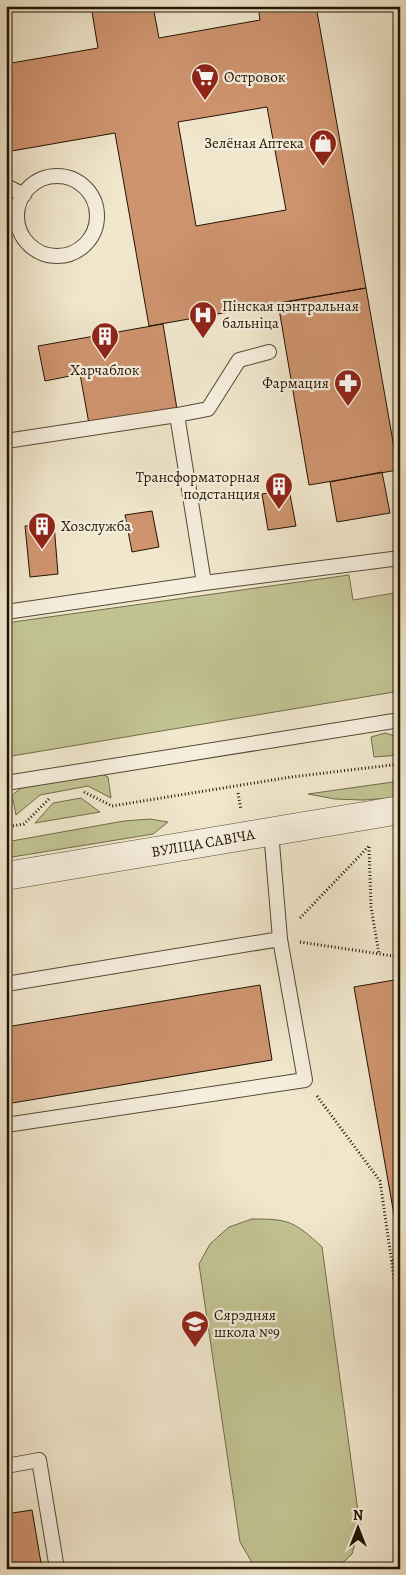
<svg xmlns="http://www.w3.org/2000/svg" width="406" height="1575" font-family="Alegreya,serif">
<rect width="100%" height="100%" fill="#f1e7cd"/>
<filter id="stains"><feTurbulence type="fractalNoise" baseFrequency=".004" numOctaves="4"/><feColorMatrix values="0 0 0 0 .2 0 0 0 0 .09 0 0 0 0 .02 0 0 0 .5 -.17"/></filter>
<radialGradient id="worn" r=".72"><stop offset=".6" stop-color="#630" stop-opacity="0"/><stop offset="1" stop-color="#630" stop-opacity=".3"/></radialGradient>
<!-- green -->
<path fill="#c2c393" stroke="#726c4a" d="M349 575 353 600 400 592V691L6 757V623Z
M385 733 395 736 400 740V755L374 757 371 737Z
M99 772 108 777 111 798 88 786 40 795 16 815 12 795 24 786Z
M400 781V791L391 798 363 800 335 799 308 794Z
M81 798 100 812 35 823 53 803Z
M150 819 168 822 153 834 6 858V842L124 821Z
M252 1219C289 1219 294 1221 322 1247L360 1526 352 1554 336 1569H258L254 1566 240 1542 199 1264 210 1244 229 1227Z"/>
<!-- building -->
<path fill="#ce946f" stroke="#221402" fill-rule="evenodd" d="M91 6H153L159 38 260 20 258 6H316L366 288 149 326 115 133 6 152V64L98 48ZM267 107 286 210 196 226 178 122Z
M366 288 398 470 309 485 278 303Z
M163 324 177 409 89 424 80 374 45 381 38 346Z
M382 472 390 513 337 522 330 482Z
M289 489 296 526 268 530 262 494Z
M152 511 159 547 132 552 125 515Z
M54 524 58 574 30 577 25 526Z
M400 979V1249L354 987Z
M260 985 272 1060 6 1104V1027Z
M32 1510 42 1569H6V1514Z"/>
<g fill="none" stroke-linecap="round" stroke-linejoin="round">
<!-- service casing -->
<g stroke="#564935" stroke-width="16">
<path id="service" d="M17 216a40 40 0 1 1 80 0a40 40 0 1 1-80 0Z
M6 186 24 195
M177 415 204 583
M6 441 177 415 208 409 239 360 269 352
M6 612 204 583 400 558
M6 783 400 720
M271 831 280 939
M6 984 280 939 305 1080 6 1125
M6 1466 39 1460 57 1569"/>
</g>
<!-- tertiary casing -->
<g stroke="#564935" stroke-width="29">
<path id="tertiary" d="M6 876 400 810"/>
</g>
<!-- path -->
<path stroke="#221402" stroke-width="3" stroke-dasharray="1 2.5" stroke-linecap="butt" d="M84 792 112 806 291 777 400 764
M238 793 241 810
M6 827 24 824 49 799
M369 847 371 907 379 954
M300 918 369 846
M300 942 400 957
M317 1096 380 1181 400 1319
M392 1260 400 1271"/>
<!-- service -->
<use href="#service" stroke="#f6efde" stroke-width="14"/>
<!-- tertiary -->
<use href="#tertiary" stroke="#f6efde" stroke-width="28"/>
</g>
<!-- icons -->
<defs>
<g id="supermarket-pin" transform="scale(1.4375)"><path d="M0 17L-7.5 6A9.5 9.5 0 1 1 7.5 6Z" fill="#8f2418" stroke="#f6efde"/><path d="M-6-5.5h2.5l.6 2H6L4.5 2H-2.5L-4.4-4H-6ZM-1.5 3.2a1.3 1.3 0 1 0 .1 0ZM3 3.2a1.3 1.3 0 1 0 .1 0Z" fill="#fff"/></g>
<g id="shop-pin" transform="scale(1.4375)"><path d="M0 17L-7.5 6A9.5 9.5 0 1 1 7.5 6Z" fill="#8f2418" stroke="#f6efde"/><path d="M-5-2.5h2.3a2.7 3.5 0 0 1 5.4 0H5L5.5 6h-11ZM-1.5-2.5h3a1.5 2.3 0 0 0-3 0Z" fill="#fff"/></g>
<g id="hospital-pin" transform="scale(1.4375)"><path d="M0 17L-7.5 6A9.5 9.5 0 1 1 7.5 6Z" fill="#8f2418" stroke="#f6efde"/><path d="M-5-5h3v3.5h4V-5h3V5h-3V1.5h-4V5h-3Z" fill="#fff"/></g>
<g id="building-pin" transform="scale(1.4375)"><path d="M0 17L-7.5 6A9.5 9.5 0 1 1 7.5 6Z" fill="#8f2418" stroke="#f6efde"/><path d="M-4-6H4V6H1V3H-1V6H-4ZM-2.5-4.3h1.7v1.8h-1.7ZM.8-4.3h1.7v1.8H.8ZM-2.5-1h1.7V.8h-1.7ZM.8-1h1.7V.8H.8Z" fill="#fff"/></g>
<g id="pharmacy-pin" transform="scale(1.4375)"><path d="M0 17L-7.5 6A9.5 9.5 0 1 1 7.5 6Z" fill="#8f2418" stroke="#f6efde"/><path d="M-2-6h4v4h4v4h-4v4h-4v-4h-4v-4h4Z" fill="#fff"/></g>
<g id="school-pin" transform="scale(1.4375)"><path d="M0 17L-7.5 6A9.5 9.5 0 1 1 7.5 6Z" fill="#8f2418" stroke="#f6efde"/><path d="M0-5L7-2L0 1L-7-2ZM-4 1L0 2.5L4 1V4Q0 6-4 4Z" fill="#fff"/></g>
</defs>
<g fill-rule="evenodd">
<use href="#supermarket-pin" x="205" y="77"/>
<use href="#shop-pin" x="323" y="143"/>
<use href="#hospital-pin" x="203" y="315"/>
<use href="#building-pin" x="105" y="336"/>
<use href="#pharmacy-pin" x="348" y="383"/>
<use href="#building-pin" x="279" y="486"/>
<use href="#building-pin" x="42" y="526"/>
<use href="#school-pin" x="195" y="1324"/>
</g>
<g text-anchor="middle" dominant-baseline="central" stroke-width="4.5" stroke-linejoin="round" paint-order="stroke">
<!-- poi labels -->
<g font-size="15" fill="#221402" stroke="#f6efde" text-anchor="start">
<text x="224" y="77">Островок</text>
<text x="304" y="143" text-anchor="end">Зелёная Аптека</text>
<text x="222" y="306">Пінская цэнтральная<tspan x="222" dy="17">бальніца</tspan></text>
<text x="105" y="370" text-anchor="middle">Харчаблок</text>
<text x="329" y="383" text-anchor="end">Фармация</text>
<text x="260" y="477" text-anchor="end">Трансформаторная<tspan x="260" dy="17">подстанция</tspan></text>
<text x="61" y="526">Хозслужба</text>
<text x="214" y="1315">Сярэдняя<tspan x="214" dy="17">школа №9</tspan></text>
</g>
<!-- street labels -->
<g font-size="15" fill="#221402" stroke="#f6efde">
<text transform="translate(203 843) rotate(-10)">ВУЛІЦА САВІЧА</text>
</g>
</g>
<!-- margin -->
<rect width="406" height="1575" fill="none" stroke="#f1e7cd" stroke-width="25"/>
<rect x="8" y="8" width="391" height="1560" fill="none" stroke="#221402" stroke-width="2.5"/>
<rect x="12" y="12" width="381" height="1550" fill="none" stroke="#221402"/>
<!-- north arrow -->
<g transform="translate(358 1528)" stroke="#f6efde" stroke-width="4" paint-order="stroke">
<path d="M0-4L9 19L0 12L-9 19Z" fill="#221402"/>
<text y="-8" font-size="14" font-weight="bold" text-anchor="middle" fill="#221402">N</text>
</g>
<rect width="100%" height="100%" filter="url(#stains)"/>
<rect width="100%" height="100%" fill="url(#worn)"/>
</svg>
